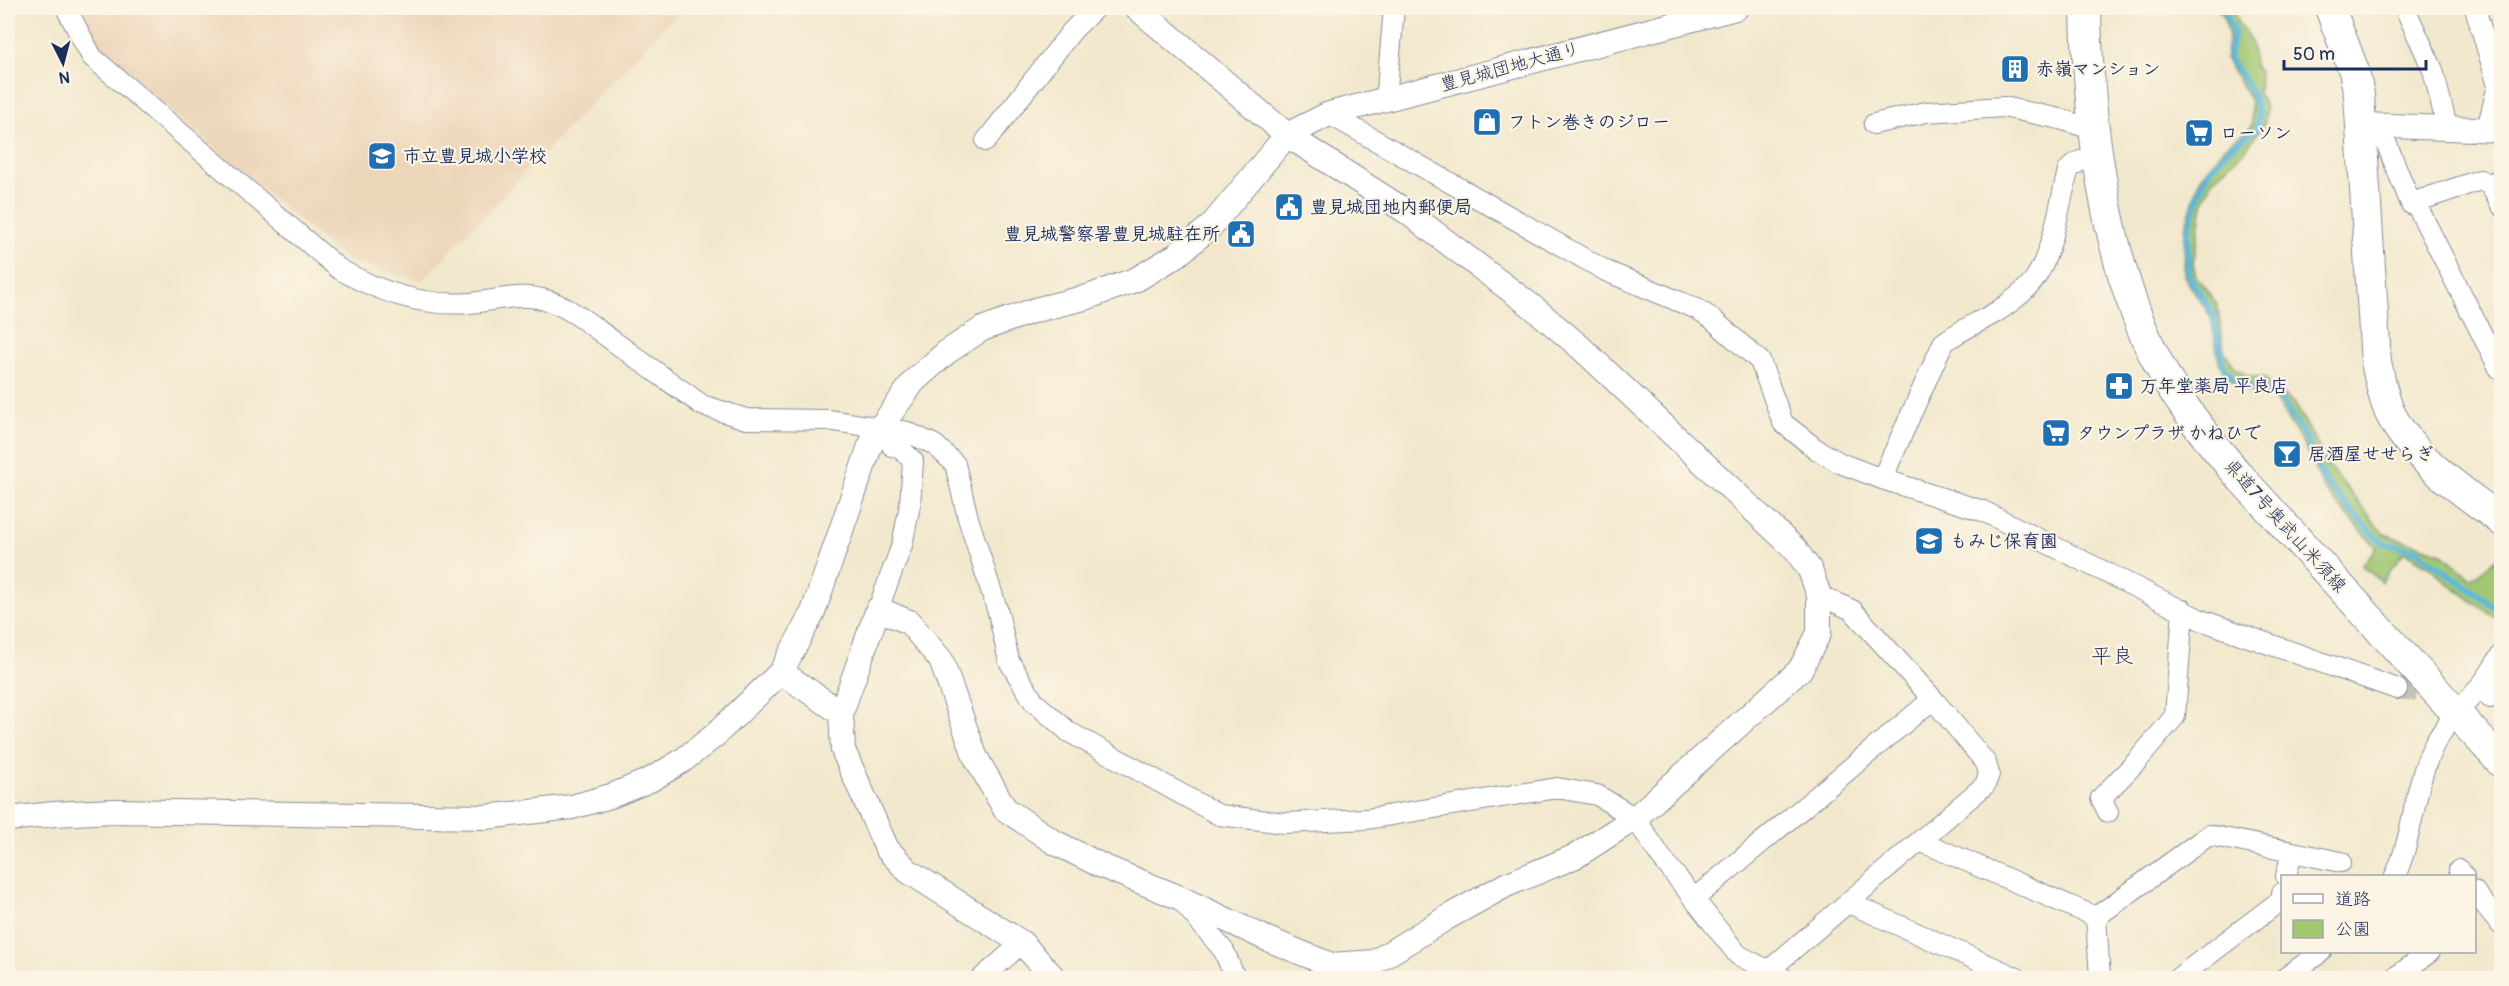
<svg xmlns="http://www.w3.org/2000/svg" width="2509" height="986" font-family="Pangolin,'Klee One',sans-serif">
<rect width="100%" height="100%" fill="#fcf5e5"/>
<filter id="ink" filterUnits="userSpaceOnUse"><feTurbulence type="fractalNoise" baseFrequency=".0167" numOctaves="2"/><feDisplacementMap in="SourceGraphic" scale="12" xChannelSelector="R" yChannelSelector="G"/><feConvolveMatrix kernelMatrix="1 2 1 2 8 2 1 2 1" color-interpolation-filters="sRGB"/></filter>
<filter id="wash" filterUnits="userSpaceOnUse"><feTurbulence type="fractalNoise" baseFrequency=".008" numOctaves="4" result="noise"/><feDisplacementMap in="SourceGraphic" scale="24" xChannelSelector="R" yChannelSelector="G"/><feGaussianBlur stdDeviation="1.35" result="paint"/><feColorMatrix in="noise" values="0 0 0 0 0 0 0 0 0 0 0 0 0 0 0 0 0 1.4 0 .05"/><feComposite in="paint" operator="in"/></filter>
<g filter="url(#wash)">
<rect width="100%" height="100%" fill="#f2e8cd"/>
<!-- built -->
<path fill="#edd7bb" d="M77 8H682L422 281 347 261 100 51Z"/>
<!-- green -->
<path fill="#a3c771" stroke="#5f7b68" stroke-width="1.5" d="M2218 8H2234L2239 26 2248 35 2252 45 2254 65 2260 72 2258 93 2266 107 2265 123 2244 152 2213 180 2204 199 2193 264 2196 276 2217 304 2224 351 2235 367 2247 376 2264 378 2295 404 2329 466 2384 534 2442 553 2471 579 2501 555V622L2450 585 2429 566 2404 552 2381 582 2362 565 2377 548 2325 490 2304 445 2275 399 2248 391 2233 382 2224 372 2219 361 2211 317 2184 276 2185 229 2200 178 2225 147 2248 130 2252 124 2251 101 2225 58C2231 34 2230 29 2218 8Z"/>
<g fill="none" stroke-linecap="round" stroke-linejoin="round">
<!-- stream -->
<path stroke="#5cb8da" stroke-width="6" d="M2223 8 2234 32 2229 58 2248 85 2256 103 2259 119 2255 130 2229 149 2212 167 2203 182 2197 201 2188 232V245L2189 276 2213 313 2224 367 2232 376 2243 384 2274 394 2283 401 2305 437 2325 482 2373 535 2384 543 2417 551 2495 607"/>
</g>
</g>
<g filter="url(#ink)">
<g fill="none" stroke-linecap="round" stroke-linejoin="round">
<!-- minor-tunnel -->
<path stroke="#c7c3b7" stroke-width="20" stroke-dasharray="20 10" stroke-linecap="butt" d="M2397 689 2442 694"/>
<!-- minor casing -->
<g stroke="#868c96" stroke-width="22">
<path id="minor" d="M66 8 92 57 339 269C379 292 422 307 470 303 494 301 518 293 542 299 568 305 592 326 613 341 643 363 673 384 702 405L746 419 828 420 907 432 935 445 955 464 968 518 998 612 1009 661 1034 702 1069 732 1219 815 1285 823 1367 819 1557 788 1597 795 1635 818 1661 857 1738 955 1783 978
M2405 8 2433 70 2447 127
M2475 8 2498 86 2487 129
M1386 100 1394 8
M1329 114 1606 271 1697 309 1711 318 1760 361 1783 423 1816 449 1840 463 1882 479 1983 511 2201 620 2397 689
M1874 124 1926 112 2004 107 2060 119 2095 130
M2379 125 2411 204 2415 202 2499 368
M986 141 1072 31 1095 8
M2502 177 2490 185 2502 206
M2415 202 2480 180 2490 185
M1882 479 1943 343C1960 330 1980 322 1998 311 2011 302 2028 290 2036 277 2053 250 2060 203 2068 171 2076 160 2086 159 2099 157
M878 609 902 545 910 505 913 461 899 447 892 446
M2490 698 2502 684
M2108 812 2101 798 2138 760 2175 716 2183 610
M1920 841 2096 917
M2459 870 2464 876
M2286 876 2292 852
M2395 876C2414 835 2413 788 2433 747 2445 723 2465 706 2481 685 2489 676 2495 664 2502 654
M2474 891 2502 926
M1180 899 1224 951 1235 978
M1694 899 1933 699
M1849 903 2017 978
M1768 971 1985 785 1989 774 1986 763 1933 699 1852 610 1819 595
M982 978 1022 943
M2100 978 2096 917 2209 835 2341 862
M2178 978 2281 900 2282 893
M2285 978 2321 952
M2394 978 2430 952"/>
</g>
<!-- tertiary casing -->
<g stroke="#868c96" stroke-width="26">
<path id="tertiary" d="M2363 125 2502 130
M781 672 841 713 843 750 887 849 908 871 1022 943 1054 978
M841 713 878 609 909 622 941 660 975 756 1005 809 1054 842 1102 866 1178 897 1265 938 1331 965 1375 962 1448 917 1506 885 1576 856 1635 818 1800 670 1819 633V595L1810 570 1795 549 1580 347 1534 308 1407 212 1287 135 1137 8
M8 819 54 814 112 811 486 817 572 807 611 796 650 780 682 761 714 736 781 672 813 612 870 446 880 428 914 381 947 352 982 329 1035 310 1088 297 1137 279 1177 255 1211 226 1287 135 1329 114 1736 8"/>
</g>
<!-- primary casing -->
<g stroke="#868c96" stroke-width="32">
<path id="primary" d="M2086 8C2088 122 2106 265 2160 367 2181 407 2211 443 2240 477L2502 763
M2330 8 2354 71 2359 95 2376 362C2380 379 2383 399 2391 415 2414 460 2463 491 2502 521"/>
</g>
<!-- minor -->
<use href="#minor" stroke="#fff" stroke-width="20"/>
<!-- tertiary -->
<use href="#tertiary" stroke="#fff" stroke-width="24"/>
<!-- primary -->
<use href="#primary" stroke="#fff" stroke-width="30"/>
</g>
</g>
<!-- icons -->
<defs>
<g id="building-square" transform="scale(1.5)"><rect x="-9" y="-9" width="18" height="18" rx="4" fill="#1f6fb2" stroke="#fcf5e5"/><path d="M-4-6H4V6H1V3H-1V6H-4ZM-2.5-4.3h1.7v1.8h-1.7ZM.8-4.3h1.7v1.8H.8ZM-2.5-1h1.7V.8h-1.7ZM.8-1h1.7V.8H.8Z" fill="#fff"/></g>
<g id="shop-square" transform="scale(1.5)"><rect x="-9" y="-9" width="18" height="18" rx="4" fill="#1f6fb2" stroke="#fcf5e5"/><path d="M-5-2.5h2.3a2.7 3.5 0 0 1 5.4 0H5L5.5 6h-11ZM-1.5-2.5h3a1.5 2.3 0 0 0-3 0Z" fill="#fff"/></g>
<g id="supermarket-square" transform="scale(1.5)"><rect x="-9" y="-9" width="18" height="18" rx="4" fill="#1f6fb2" stroke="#fcf5e5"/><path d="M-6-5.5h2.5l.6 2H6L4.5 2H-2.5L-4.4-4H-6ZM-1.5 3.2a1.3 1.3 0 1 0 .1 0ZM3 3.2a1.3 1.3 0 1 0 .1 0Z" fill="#fff"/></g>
<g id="school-square" transform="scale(1.5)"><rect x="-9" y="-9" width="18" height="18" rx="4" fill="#1f6fb2" stroke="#fcf5e5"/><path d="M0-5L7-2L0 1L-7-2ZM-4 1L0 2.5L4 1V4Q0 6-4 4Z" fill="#fff"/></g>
<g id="civic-square" transform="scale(1.5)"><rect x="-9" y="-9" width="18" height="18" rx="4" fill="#1f6fb2" stroke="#fcf5e5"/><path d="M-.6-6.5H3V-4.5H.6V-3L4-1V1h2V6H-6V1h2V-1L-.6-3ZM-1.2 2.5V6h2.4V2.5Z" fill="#fff"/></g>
<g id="pharmacy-square" transform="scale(1.5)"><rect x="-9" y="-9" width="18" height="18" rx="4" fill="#1f6fb2" stroke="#fcf5e5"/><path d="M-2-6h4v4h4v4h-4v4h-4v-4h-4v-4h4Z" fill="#fff"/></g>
<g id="bar-square" transform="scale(1.5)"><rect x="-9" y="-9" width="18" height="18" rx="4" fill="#1f6fb2" stroke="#fcf5e5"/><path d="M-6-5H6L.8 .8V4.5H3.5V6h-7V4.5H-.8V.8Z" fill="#fff"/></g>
</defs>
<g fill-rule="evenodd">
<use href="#building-square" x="2015" y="69"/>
<use href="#shop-square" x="1487" y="122"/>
<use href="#supermarket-square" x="2199" y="133"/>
<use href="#school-square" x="382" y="156"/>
<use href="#civic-square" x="1289" y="207"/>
<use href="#civic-square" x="1241" y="234"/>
<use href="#pharmacy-square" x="2119" y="386"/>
<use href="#supermarket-square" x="2056" y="433"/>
<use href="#bar-square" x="2287" y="454"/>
<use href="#school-square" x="1929" y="541"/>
</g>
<g text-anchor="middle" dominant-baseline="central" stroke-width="4.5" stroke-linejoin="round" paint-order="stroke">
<!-- street labels -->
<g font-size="18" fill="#1b2f5e" stroke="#fcf5e5">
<text transform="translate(1510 67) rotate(-15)">豊見城団地大通り</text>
<text transform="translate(2285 526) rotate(48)">県道7号奥武山米須線</text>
</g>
<!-- poi labels -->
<g font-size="18" font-weight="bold" fill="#1b2f5e" stroke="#fcf5e5" text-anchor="start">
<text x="2036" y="69">赤嶺マンション</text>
<text x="1508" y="122">フトン巻きのジロー</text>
<text x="2220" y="133">ローソン</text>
<text x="403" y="156">市立豊見城小学校</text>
<text x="1310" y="207">豊見城団地内郵便局</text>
<text x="1220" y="234" text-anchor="end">豊見城警察署豊見城駐在所</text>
<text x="2140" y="386">万年堂薬局 平良店</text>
<text x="2077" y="433">タウンプラザ かねひで</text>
<text x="2308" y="454">居酒屋せせらぎ</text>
<text x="1950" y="541">もみじ保育園</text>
</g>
<!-- quarter labels -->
<g font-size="21" fill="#1b2f5e" stroke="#fcf5e5">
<text x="2112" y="656">平良</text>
</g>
</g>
<!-- margin -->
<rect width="2509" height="986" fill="none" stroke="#fcf5e5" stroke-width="30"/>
<!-- legend -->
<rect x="2281" y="875" width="195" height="78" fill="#fcf5e5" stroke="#a2a6af" stroke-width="1.5"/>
<rect x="2293" y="894" width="30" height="9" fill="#ffffff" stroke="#a2a6af" stroke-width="1.5"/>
<text x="2335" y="905" font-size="18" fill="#1b2f5e">道路</text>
<rect x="2293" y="920" width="30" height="18" fill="#a3c771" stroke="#a2a6af" stroke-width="1.5"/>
<text x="2335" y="935" font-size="18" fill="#1b2f5e">公園</text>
<!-- north arrow -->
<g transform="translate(63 63) rotate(174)" stroke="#fcf5e5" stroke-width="4.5" paint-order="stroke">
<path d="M0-4.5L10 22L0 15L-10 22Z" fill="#1b2f5e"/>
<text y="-9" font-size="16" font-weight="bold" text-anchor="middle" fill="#1b2f5e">N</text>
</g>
<!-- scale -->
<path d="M2284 60v9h142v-9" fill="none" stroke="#1b2f5e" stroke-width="3"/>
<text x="2293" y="60" font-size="18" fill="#1b2f5e" stroke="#fcf5e5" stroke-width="4.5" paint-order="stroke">50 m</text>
</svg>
